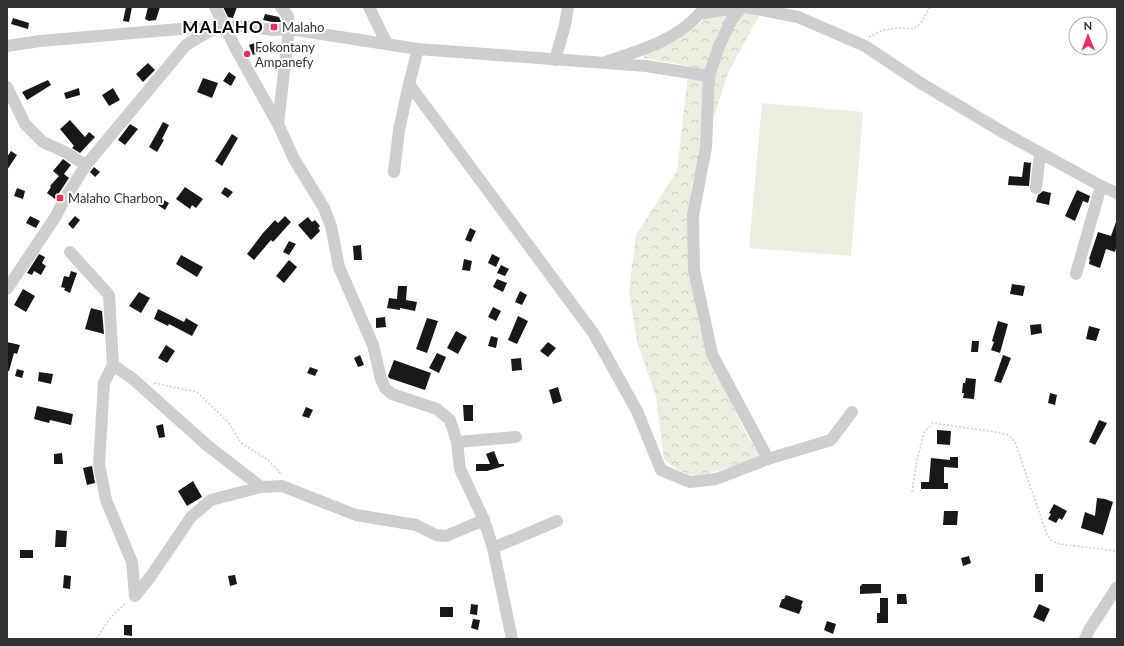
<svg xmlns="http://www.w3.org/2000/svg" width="1124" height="646" font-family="Lato,sans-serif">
<defs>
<pattern id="forest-crowns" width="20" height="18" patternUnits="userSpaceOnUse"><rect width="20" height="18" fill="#e9eedf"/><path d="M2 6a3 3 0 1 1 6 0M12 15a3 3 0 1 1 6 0" fill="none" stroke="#c8cdc0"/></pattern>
</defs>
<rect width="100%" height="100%" fill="#fff"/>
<!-- forest -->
<path fill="url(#forest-crowns)" d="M713 7H764L728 73 691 187 689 263 699 326 718 375 748 438 762 456C745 461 709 476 693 475 682 474 672 466 664 459L656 397 637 342 629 290 636 235 677 171 689 66 643 58 647 52 676 39 702 22Z"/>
<!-- park -->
<path fill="#e9eedf" d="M762 103 863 112 851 256 749 248Z"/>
<!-- building -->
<path fill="#181818" d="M126 7H132L129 22 123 21Z
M148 7H160L156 20 149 21 145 19Z
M223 7H237L233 18 228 17Z
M265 14 279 17 281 22H272L263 20Z
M13 18 29 23 28 29 11 24Z
M260 41 263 51 253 55 249 45Z
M148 63 155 70 143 82 136 74Z
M229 72 236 77 231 86 223 81Z
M203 78 218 83 212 98 197 92Z
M48 80 51 85 27 100 22 92Z
M79 88 80 95 66 99 64 93Z
M113 88 120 100 109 106 102 95Z
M70 120 85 137 89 132 95 137 80 153 72 148 74 146 60 129Z
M163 122 169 125 162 139 164 140 157 152 149 147Z
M130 124 138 129 125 145 118 140Z
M232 134 238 138 222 166 215 161Z
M11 151 17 155 7 170V157Z
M63 159 71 165 64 174 69 178 55 199 47 193 51 187 50 186 59 176 53 171Z
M1024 162 1031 163 1029 186 1008 185 1009 176 1022 177Z
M94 167 100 172 95 177 90 172Z
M185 187 203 199 196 208 192 205 190 209 176 199Z
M225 187 233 192 228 198 221 193Z
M17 188 25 191 23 199 14 196Z
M1077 190 1090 196 1088 203 1083 201 1075 221 1065 216Z
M1043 191 1051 193 1049 205 1036 202 1038 195Z
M158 197 169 203 165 210 155 203Z
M30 216 40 221 36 228 26 223Z
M75 216 80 220 73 229 68 224Z
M285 216 291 222 273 242 271 240 254 260 247 254 263 233 275 220 278 223Z
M308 217 312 222 315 220 320 226 318 228 320 231 311 240 298 225Z
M1116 222H1117V245L1115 252 1106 249 1100 268 1089 264 1090 259H1089L1098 232 1111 236Z
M470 228 476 231 471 242 465 240Z
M289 241 296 244 289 255 283 252Z
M361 245 362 260H354L353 246Z
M39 254 45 257 42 263 46 266 41 275 34 271 32 275 27 273Z
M492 254 500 258 496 267 488 263Z
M181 255 203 267 197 277 176 264Z
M464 259 472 261 470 271 462 270Z
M289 260 297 267 284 283 276 276Z
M501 265 509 269 505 276 497 273Z
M71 271 77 273 70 293 64 290 65 288 61 287 64 276 69 277Z
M497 279 507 283 503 292 493 287Z
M1012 284 1025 286 1023 296 1010 294Z
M398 286H407L406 300 417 302 415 311 400 308V310L387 308 389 298 397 299Z
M23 289 35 296 26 312 14 305Z
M520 291 527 295 522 305 515 302Z
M139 292 150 298 141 313 129 306Z
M493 307 501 311 496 321 488 317Z
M91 308 102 311 104 334 85 329Z
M158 309 184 322 186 318 198 325 192 336 169 324 168 326 154 319Z
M518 316 528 321 517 344 508 340Z
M385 317 386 327 376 328V318Z
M427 318 438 321 427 353 416 349Z
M998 321 1008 324 1000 353 991 350 994 342 992 341Z
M1041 324 1042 333 1031 335 1030 325Z
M1089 326 1100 329 1096 341 1086 339Z
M456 331 467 337 458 354 447 348Z
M491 336 498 338 496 348 488 346Z
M972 341H979L978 352H971Z
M7 342 20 345 17 354 14 353 9 371H7Z
M548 342 556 348 548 357 540 351Z
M166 345 175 351 167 363 158 358Z
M437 353 446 357 439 373 429 368Z
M360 355 364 365 358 367 354 358Z
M1003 355 1011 358 1001 383 994 381Z
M521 358 522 370 512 371 511 359Z
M394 360 431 373 425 390 389 378 388 376Z
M310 367 318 370 315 376 307 373Z
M17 369 24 371 22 378 15 376Z
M39 372 53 374 51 384 38 381Z
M966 378 976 379 974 399 963 398 964 393H962L963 383H965Z
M558 387 562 401 553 404 549 390Z
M1050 393 1057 395 1055 405 1048 403Z
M463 405H473V421H464Z
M37 406 73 414 71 425 50 420 49 423 34 419Z
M306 407 313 410 309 418 302 416Z
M1099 420 1107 423 1095 445 1089 442Z
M163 424 165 437 159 438 156 426Z
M937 430 951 431 950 445 937 444Z
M494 451 499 464H504V466L487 471H476V464H490L486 454Z
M62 453 63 464H54V454Z
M950 457H958V468L944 467V483H948V489H921V482H929L931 458 950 460Z
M92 466 95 483 87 485 83 468Z
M193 481 202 497 187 506 178 491Z
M1097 498 1105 499 1113 502 1103 535 1081 528 1085 512 1095 516Z
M1054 504 1067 511 1062 520 1059 518 1056 523 1048 519 1051 514 1049 513Z
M944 511H958L957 525H943Z
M56 530 67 531 66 547H55Z
M20 550H33V558H20Z
M969 556 971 563 963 566 961 558Z
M1035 574H1043V592H1035Z
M64 575 71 576 70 589 63 588Z
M235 575 237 584 230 586 228 576Z
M862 584H881V593L860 594V586H861Z
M897 594H906L907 604H897Z
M786 595 803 601 801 606 802 607 799 614 779 607 782 599H784Z
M880 598H888V623H877V613H880Z
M471 604 478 605 477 615 470 614Z
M1039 604 1050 609 1044 622 1033 617Z
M440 607H453V617H440Z
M473 619 480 620 478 630 471 628Z
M827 621 836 624 833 634 824 630Z
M124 625H132V636L124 635Z"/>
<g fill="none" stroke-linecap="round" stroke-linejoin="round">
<!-- path -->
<path stroke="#cecece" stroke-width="1.5" stroke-dasharray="2 2" stroke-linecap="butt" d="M869 37 883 30 898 28 913 29 921 23 930 7
M154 383 197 392 229 423 241 443 268 460 282 475
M912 492 917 460 924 433 933 423 996 432 1008 435 1015 442 1047 535 1052 541 1059 544 1117 551
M96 639 111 617 127 602"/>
<!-- minor -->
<path stroke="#cecece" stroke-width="12" d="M215 7 237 51 278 124 294 159 324 208 331 226 339 267 373 345 381 379 385 388 392 394 437 409 450 420 457 442 460 469 484 520 493 548 512 639
M369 7 387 44
M742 7 732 19 719 46 709 76 706 147 693 215 694 270 712 354 768 459
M746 7 798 17 865 46 919 82 1006 134 1101 186 1117 193
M700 14 739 7
M7 46 40 41 191 28 211 30 226 27 243 26 273 30 289 29 418 49 646 66 709 76
M418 49 409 84 594 334 637 411 661 470 690 482 716 479 768 459 831 440 852 412
M555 60 565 25 568 7
M608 61C643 50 682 38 705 7
M7 87 25 124 43 142 65 152 86 165
M278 124 289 29 288 16 281 7
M394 172 399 130 409 84
M1036 188 1040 153
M70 252 109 295 113 365 133 379 208 446 261 487 282 486 356 515 416 525 436 535 446 536 484 520
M1076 274 1101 186
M7 289 56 216 64 200 86 165 186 45 211 30
M113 365 104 383 99 464 106 500 132 562 135 596
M457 442 516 437
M493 548 557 521
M135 596 151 576 191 517 211 500 261 487
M1085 639 1089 630 1117 587"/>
</g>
<!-- markers -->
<g fill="#ed2e59" stroke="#fff" stroke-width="1.5">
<rect x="270" y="23" width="8" height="8" rx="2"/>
<circle cx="247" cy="54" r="4"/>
<rect x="56" y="194" width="8" height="8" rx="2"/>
</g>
<g text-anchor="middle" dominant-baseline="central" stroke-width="4" stroke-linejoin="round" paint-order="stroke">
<!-- poi labels -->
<g font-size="13" fill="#313131" stroke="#fff" text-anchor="start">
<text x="282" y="27">Malaho</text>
<text x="255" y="47">Fokontany<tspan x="255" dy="15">Ampanefy</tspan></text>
<text x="68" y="198">Malaho Charbon</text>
</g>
<!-- district labels -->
<g font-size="17" font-weight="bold" letter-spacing="1" fill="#000" stroke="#fff">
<text x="223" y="26">MALAHO</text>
</g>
</g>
<!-- border -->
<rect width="1124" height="646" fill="none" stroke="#313131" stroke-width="16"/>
<!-- north arrow -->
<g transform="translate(1088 36) rotate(359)"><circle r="19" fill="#ffffff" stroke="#adadad"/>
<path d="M0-3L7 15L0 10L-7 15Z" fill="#ed2e59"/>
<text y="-6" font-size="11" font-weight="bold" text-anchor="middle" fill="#313131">N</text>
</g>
</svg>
